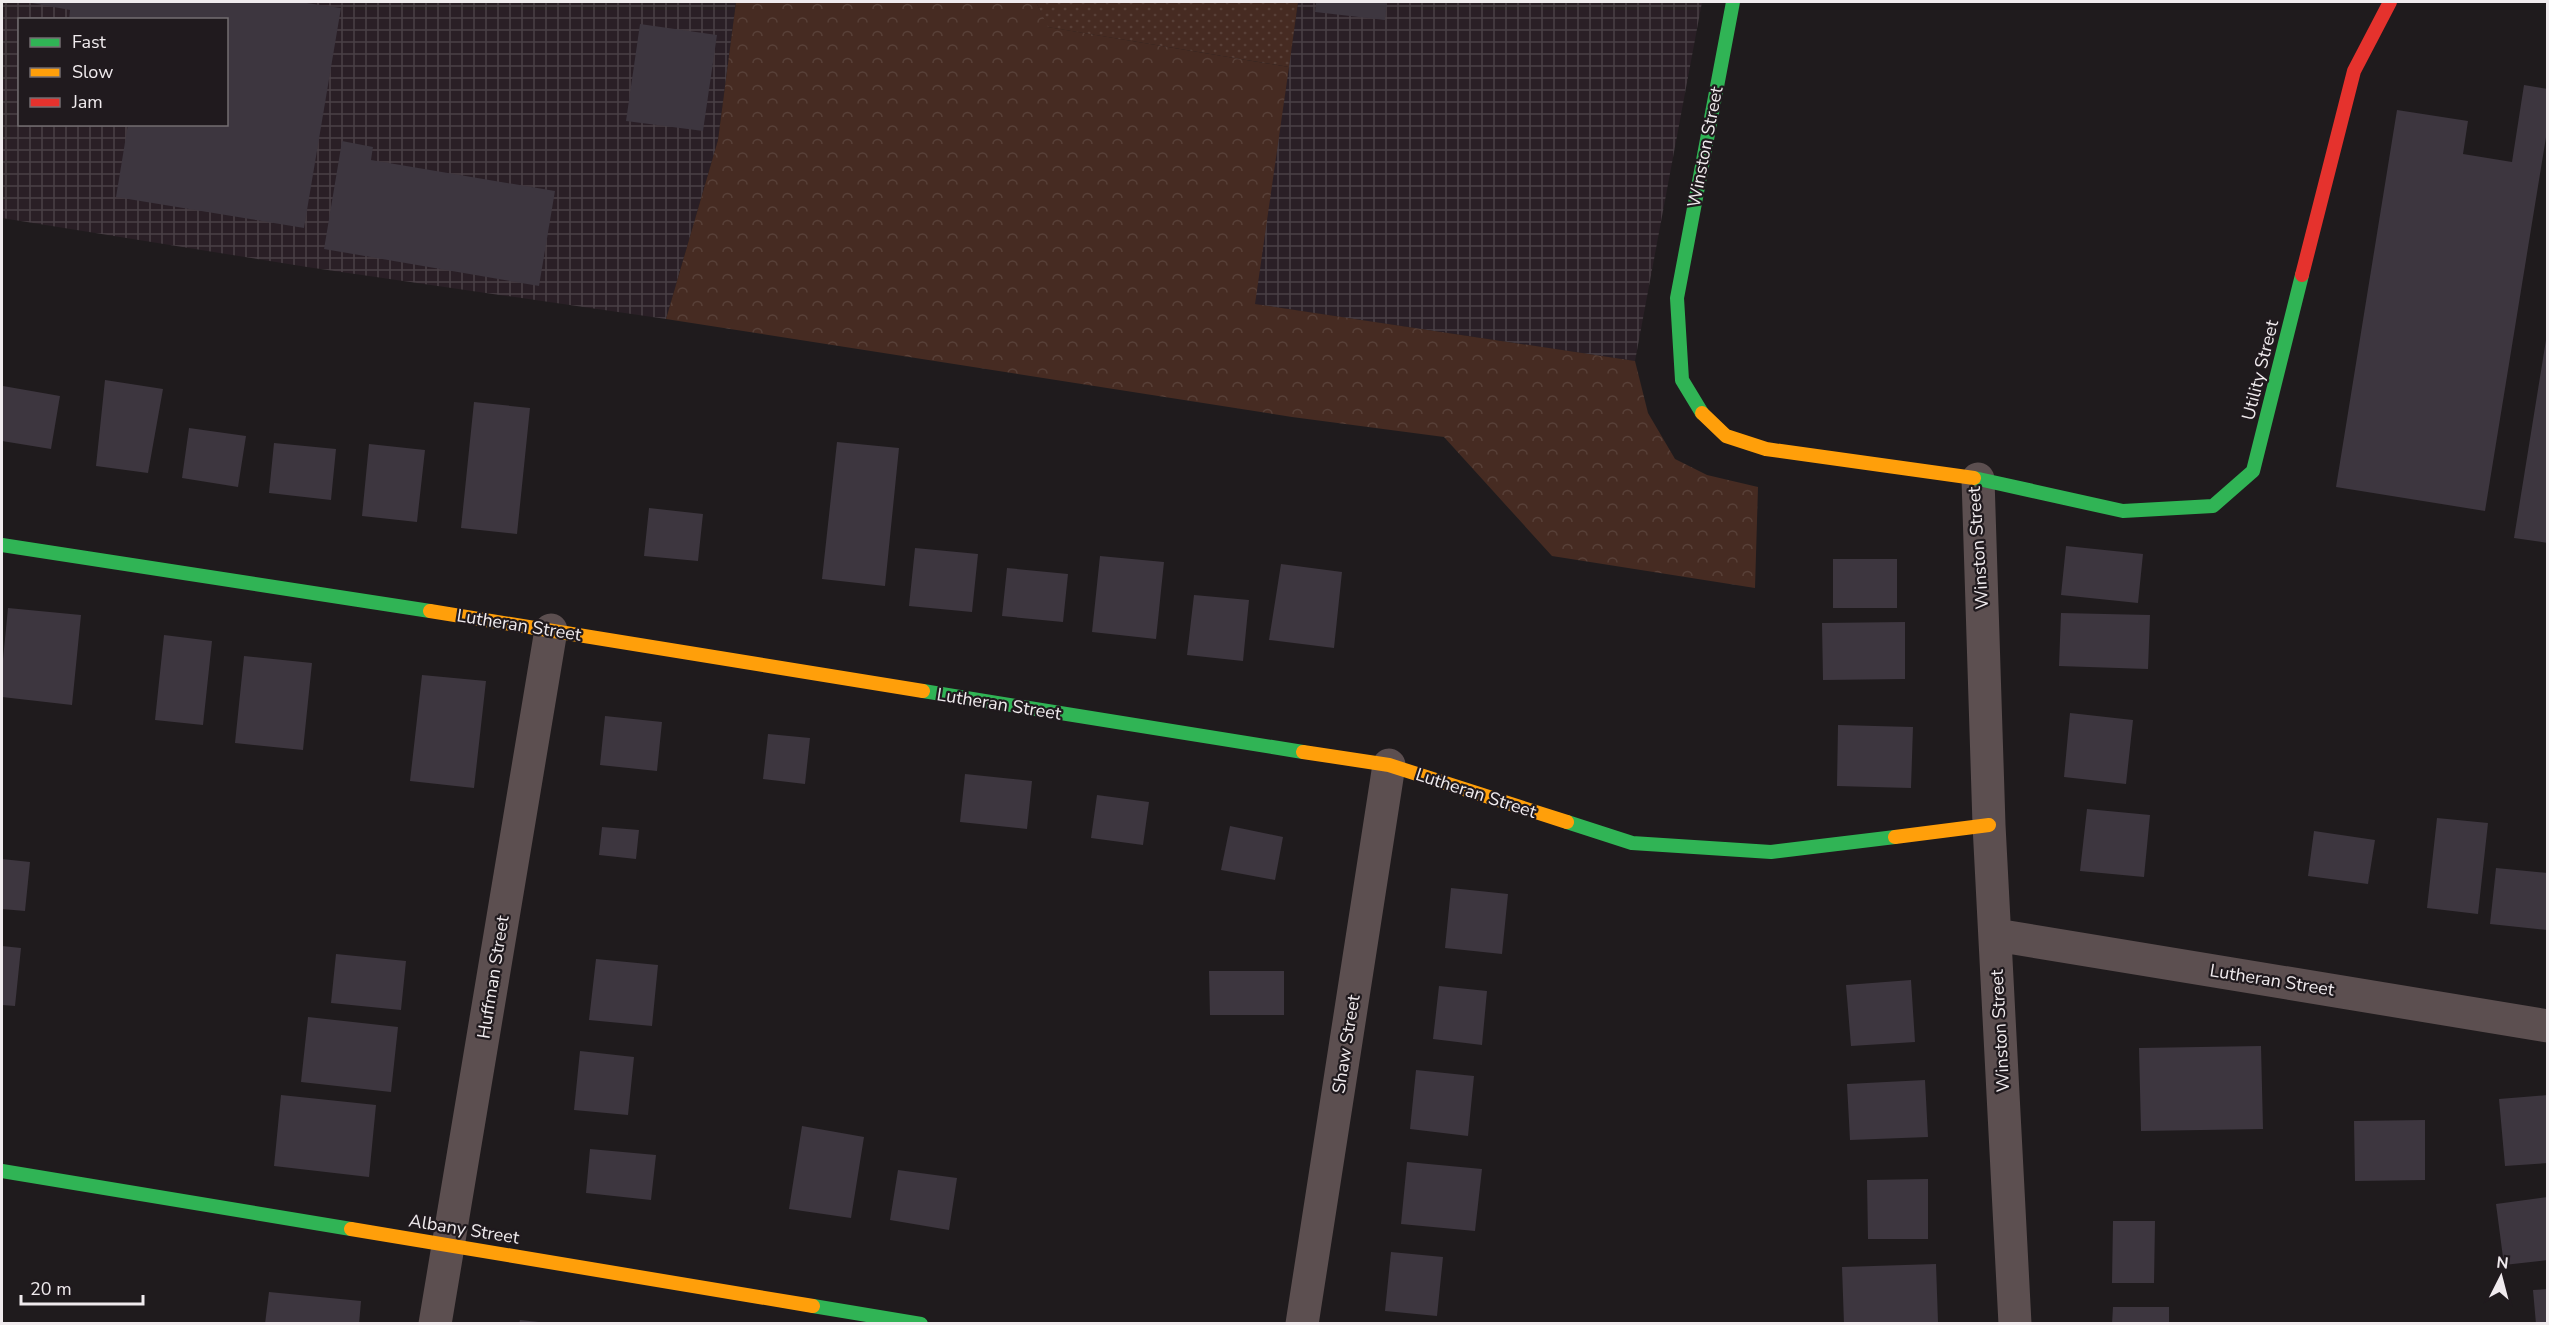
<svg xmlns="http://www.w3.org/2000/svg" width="2549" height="1325" font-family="'Nunito Sans',sans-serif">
<defs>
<pattern id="industrial-grid" width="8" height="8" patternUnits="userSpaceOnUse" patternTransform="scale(1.5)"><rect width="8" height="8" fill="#2a1f26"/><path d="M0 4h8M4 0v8" fill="none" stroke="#494046"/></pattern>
<pattern id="grass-dots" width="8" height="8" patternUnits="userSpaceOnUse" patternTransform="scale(1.5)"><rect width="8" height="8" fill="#462b22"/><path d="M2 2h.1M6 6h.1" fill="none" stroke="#584038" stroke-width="1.8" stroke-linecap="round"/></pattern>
<pattern id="forest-crowns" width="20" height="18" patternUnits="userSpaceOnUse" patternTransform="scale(1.5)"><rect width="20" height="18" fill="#462b22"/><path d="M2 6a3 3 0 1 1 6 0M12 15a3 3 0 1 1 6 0" fill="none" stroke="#584038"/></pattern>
</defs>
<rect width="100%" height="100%" fill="#1f1b1d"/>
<!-- industrial -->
<path fill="url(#industrial-grid)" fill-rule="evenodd" d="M2 2H736L718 140 666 319 307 267 2 218ZM20 20H226V124H20Z
M1298 2H1702L1635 361 1254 304Z"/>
<!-- grass -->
<path fill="url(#grass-dots)" d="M1036 2H1298L1289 67 1047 27Z"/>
<!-- forest -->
<path fill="url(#forest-crowns)" d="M736 2H1036L1048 27 1289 67 1255 304 1635 361 1648 413 1675 459 1707 475 1758 487 1755 588 1552 556 1444 437 1292 417 666 319 718 140Z"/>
<!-- building -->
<path fill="#3d363f" d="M26 2H300L341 8 304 228 116 197 128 124H226V20H69L70 10Z
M1316 2H1387L1385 20 1315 12Z
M640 24 717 35 703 131 626 121Z
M2524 85 2548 89V125L2485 511 2336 487 2397 110 2468 121 2463 154 2512 162Z
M342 141 373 147 371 160 555 191 539 286 324 249Z
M2546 340H2548V543L2514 538Z
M105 380 163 389 148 473 96 466Z
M3 386 60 396 51 449 2 441Z
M474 402 530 408 517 534 461 528Z
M189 428 246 436 238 487 182 478Z
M837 442 899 448 885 586 822 579Z
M274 443 336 449 331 500 269 493Z
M369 444 425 450 417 522 362 516Z
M649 508 703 514 698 561 644 556Z
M2066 546 2143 554 2138 603 2061 595Z
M915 548 978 554 972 612 909 606Z
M1100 556 1164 562 1156 639 1092 632Z
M1833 559H1897V608H1833Z
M1281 564 1342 572 1334 648 1269 640Z
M1007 568 1068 574 1063 622 1002 616Z
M1194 595 1249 600 1243 661 1187 655Z
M8 608 81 615 72 705 2 697V670Z
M2061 613 2150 615 2148 669 2059 666Z
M1905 622V679L1823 680 1822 623Z
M164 635 212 641 203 725 155 720Z
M244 656 312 663 303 750 235 743Z
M422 675 486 681 474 788 410 781Z
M2070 713 2133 720 2126 784 2064 777Z
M605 716 662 722 657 771 600 765Z
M1838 725 1913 727 1911 788 1837 786Z
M768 734 810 738 805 784 763 779Z
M965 774 1032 781 1027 829 960 822Z
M1097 795 1149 802 1143 845 1091 838Z
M2087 809 2150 815 2144 877 2080 871Z
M2437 818 2488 823 2478 914 2427 908Z
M1230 826 1283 837 1275 880 1221 870Z
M602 827 639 830 636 859 599 855Z
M2314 831 2375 840 2368 884 2308 876Z
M2 859 30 862 25 911 2 909Z
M2496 868 2548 873V930L2490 924Z
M1451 888 1508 894 1502 954 1445 948Z
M2 946 21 948 15 1006 2 1005Z
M336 954 406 961 401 1010 331 1003Z
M596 959 658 965 652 1026 589 1020Z
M1209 971H1284V1015H1210Z
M1911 980 1915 1042 1851 1046 1846 985Z
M1439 986 1487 991 1482 1045 1433 1039Z
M308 1017 398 1027 391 1092 301 1082Z
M2261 1046 2263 1129 2141 1131 2139 1048Z
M580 1051 634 1057 628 1115 574 1110Z
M1416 1070 1474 1076 1468 1136 1410 1129Z
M1925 1080 1928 1137 1850 1140 1847 1084Z
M281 1095 376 1105 369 1177 274 1166Z
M2548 1095V1163L2505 1166 2499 1099Z
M2425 1120V1180L2355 1181 2354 1121Z
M802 1126 864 1137 851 1218 789 1209Z
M590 1149 656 1155 651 1200 586 1193Z
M1407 1162 1482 1169 1475 1231 1401 1224Z
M898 1170 957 1178 949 1230 890 1220Z
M1928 1179V1239H1868L1867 1180Z
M2548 1197V1260L2504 1265 2496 1204Z
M2113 1221H2155L2154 1283H2112Z
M1391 1252 1443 1257 1437 1316 1385 1311Z
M1936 1264 1938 1322 1844 1324 1842 1267Z
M2548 1289V1324H2536L2533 1290Z
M269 1292 361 1301 359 1324H265Z
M2113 1307H2169V1324H2112Z
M520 1320 539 1322V1324H519Z"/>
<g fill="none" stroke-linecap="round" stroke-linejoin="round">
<!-- street -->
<path stroke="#5c4f50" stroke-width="33" d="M1978 479 1989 825 2015 1324
M1996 935 2548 1026
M435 1324 551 630
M1302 1324 1389 765"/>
<!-- fast -->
<path stroke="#30b455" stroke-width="14" d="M1702 413 1682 380 1677 298 1733 2
M1974 478 2123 511 2213 506 2253 471 2302 275
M2 545 430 611
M923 691 1303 752
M1567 822 1632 843 1771 852 1895 837
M2 1171 351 1229
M813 1306 921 1324"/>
<!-- slow -->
<path stroke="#ff9f0a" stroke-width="14" d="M1702 413 1726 436 1766 449 1974 478
M430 611 923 691
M1303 752 1389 765 1567 822
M1895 837 1989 825
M351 1229 813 1306"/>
<!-- jam -->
<path stroke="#e5322d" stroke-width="14" d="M2302 275 2354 71 2390 2"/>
</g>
<g text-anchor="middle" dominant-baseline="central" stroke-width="4.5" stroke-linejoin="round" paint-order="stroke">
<!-- street labels -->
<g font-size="18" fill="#f0ebee" stroke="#201a1e">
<text transform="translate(1705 147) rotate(-79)">Winston Street</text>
<text transform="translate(2260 370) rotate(-76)">Utility Street</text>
<text transform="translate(1978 548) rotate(-94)">Winston Street</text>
<text transform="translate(519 625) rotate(9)">Lutheran Street</text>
<text transform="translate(999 704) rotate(9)">Lutheran Street</text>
<text transform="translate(1476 793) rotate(18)">Lutheran Street</text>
<text transform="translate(493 977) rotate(-81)">Huffman Street</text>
<text transform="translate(2272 980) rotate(9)">Lutheran Street</text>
<text transform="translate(2000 1031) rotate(-93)">Winston Street</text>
<text transform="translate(1346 1044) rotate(-81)">Shaw Street</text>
<text transform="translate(464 1229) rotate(9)">Albany Street</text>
</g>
</g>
<!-- border -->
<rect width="2549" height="1325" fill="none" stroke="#f0ebee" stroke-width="6"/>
<!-- legend -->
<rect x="18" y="18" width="210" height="108" fill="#201a1e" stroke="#736e71" stroke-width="1.5"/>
<rect x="30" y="38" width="30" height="9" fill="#30b455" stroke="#736e71" stroke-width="1.5"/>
<text x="72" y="48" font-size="18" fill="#f0ebee">Fast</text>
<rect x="30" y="68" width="30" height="9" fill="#ff9f0a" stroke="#736e71" stroke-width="1.5"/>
<text x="72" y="78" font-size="18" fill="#f0ebee">Slow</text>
<rect x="30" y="98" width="30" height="9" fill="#e5322d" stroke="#736e71" stroke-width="1.5"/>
<text x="72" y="108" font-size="18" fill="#f0ebee">Jam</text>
<!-- north arrow -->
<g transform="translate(2501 1277) rotate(6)" stroke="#201a1e" stroke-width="4.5" paint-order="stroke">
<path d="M0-4.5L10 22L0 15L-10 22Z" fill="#f0ebee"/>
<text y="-9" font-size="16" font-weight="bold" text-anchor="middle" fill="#f0ebee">N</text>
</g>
<!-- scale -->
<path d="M21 1295v9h122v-9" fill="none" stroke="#f0ebee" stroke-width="3"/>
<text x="30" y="1295" font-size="18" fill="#f0ebee" stroke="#201a1e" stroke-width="4.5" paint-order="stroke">20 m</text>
</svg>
